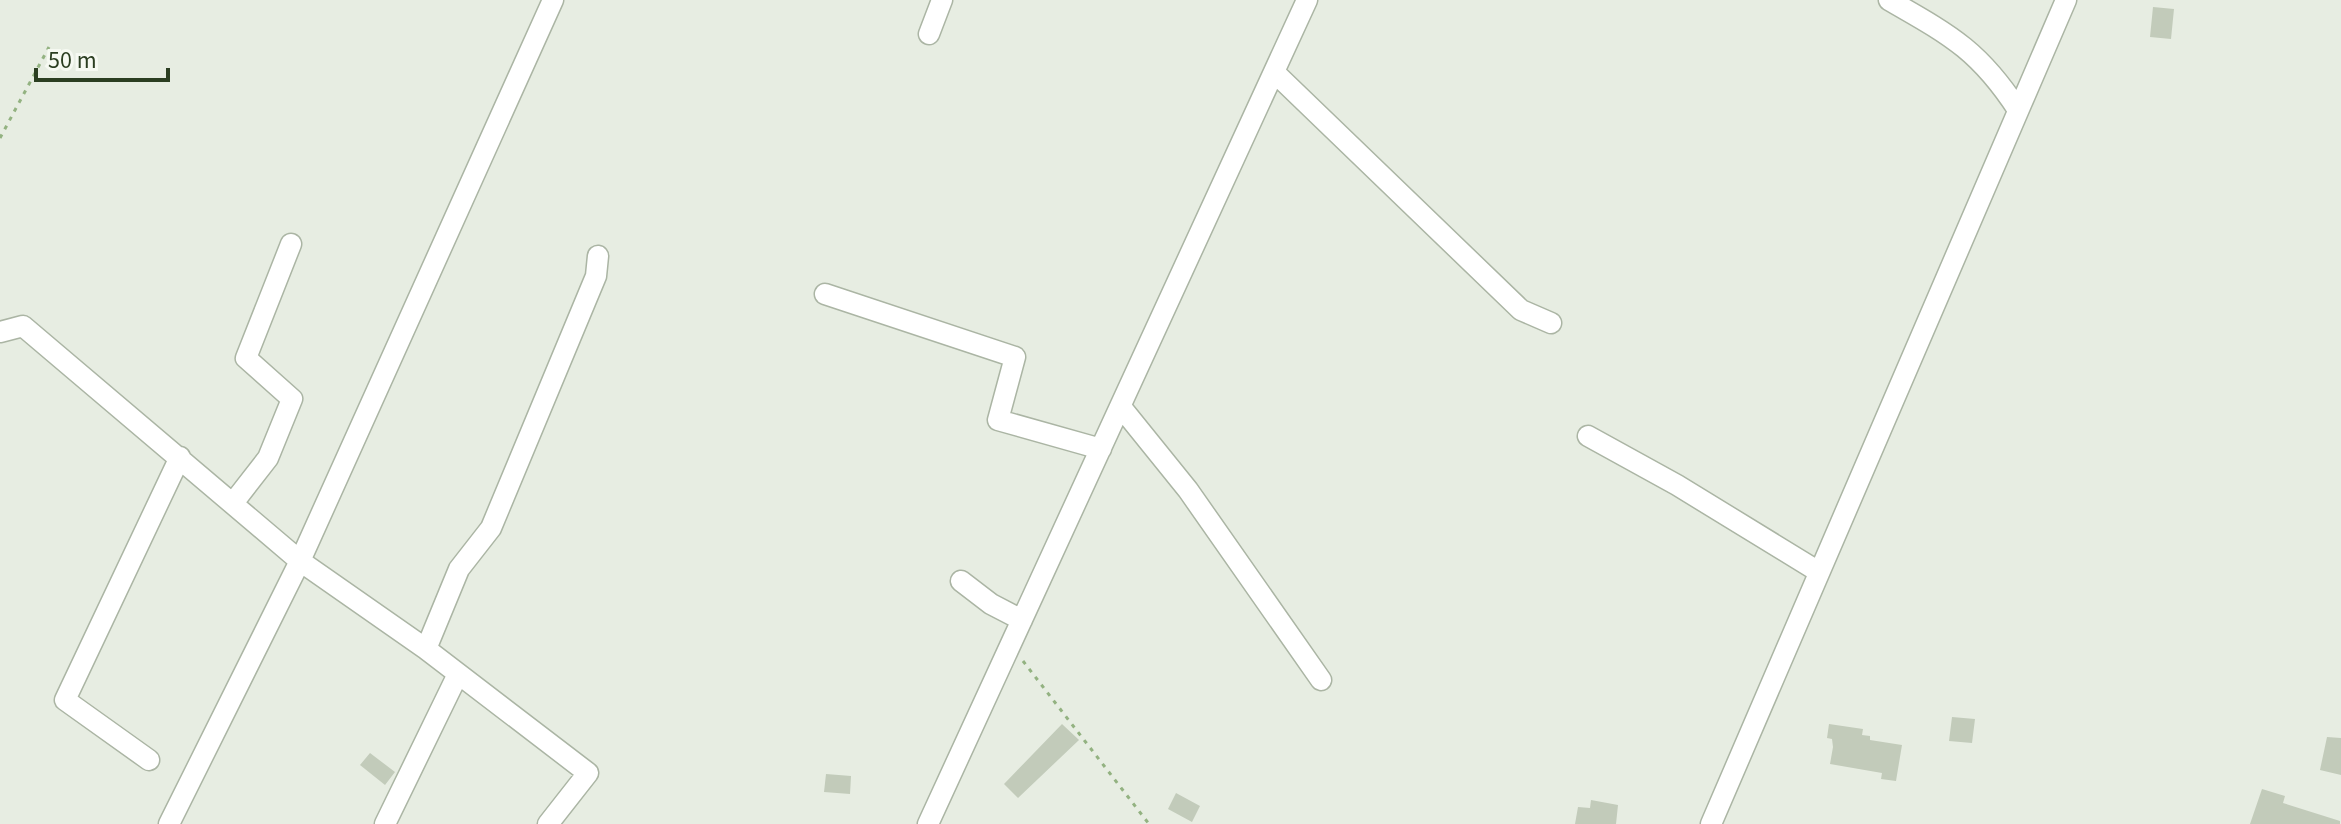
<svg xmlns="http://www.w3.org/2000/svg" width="2341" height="824" font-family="'Source Sans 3',sans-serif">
<rect width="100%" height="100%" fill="#e7ede2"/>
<!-- building -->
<path fill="#c2cbba" d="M2153 7 2174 9 2171 39 2150 37Z
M1952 717 1975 719 1972 743 1949 741Z
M1062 724 1079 740 1018 798 1004 784Z
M1829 724 1863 729 1862 735 1870 736V740L1902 745 1896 781 1881 779 1882 773 1830 764 1833 747 1832 739 1827 738Z
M2327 737 2341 738V775L2320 770Z
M370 753 395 772 385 785 360 765Z
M826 774 851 776 850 794 824 792Z
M2262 789 2285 796 2283 803 2340 821V824H2250Z
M1176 793 1200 806 1192 822 1168 809Z
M1591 800 1618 805 1616 824H1575L1578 807 1590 808Z"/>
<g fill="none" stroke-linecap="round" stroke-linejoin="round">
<!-- minor casing -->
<g stroke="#abb5a4" stroke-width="23">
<path id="minor" d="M1889 0C1950 35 1979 50 2018 110
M929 34 942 0
M1274 72 1521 310 1551 323
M825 294 1015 357 998 420 1101 449
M0 332 23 326 300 561 426 649 588 773 548 824
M1121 407 1188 490 1321 680
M1588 436 1677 485 1819 572
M233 503 268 458 292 399 246 358 291 244
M961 581 991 604 1022 620
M426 649 459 569 491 528 596 276 598 256
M149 760 65 700 180 457
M169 824 300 561 553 0
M385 824 458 674
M928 824 1307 0
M1711 824 2066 0"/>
</g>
<!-- path -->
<path stroke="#93b281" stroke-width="3" stroke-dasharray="4 6" stroke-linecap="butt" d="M0 138 49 47
M1023 661 1149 824"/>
<!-- minor -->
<use href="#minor" stroke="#fff" stroke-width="20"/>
</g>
<!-- scale -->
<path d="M36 68v12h132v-12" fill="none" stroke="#2b3e21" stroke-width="4"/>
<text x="48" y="68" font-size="24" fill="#2b3e21" stroke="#f6f9f2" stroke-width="6" paint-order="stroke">50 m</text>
</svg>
